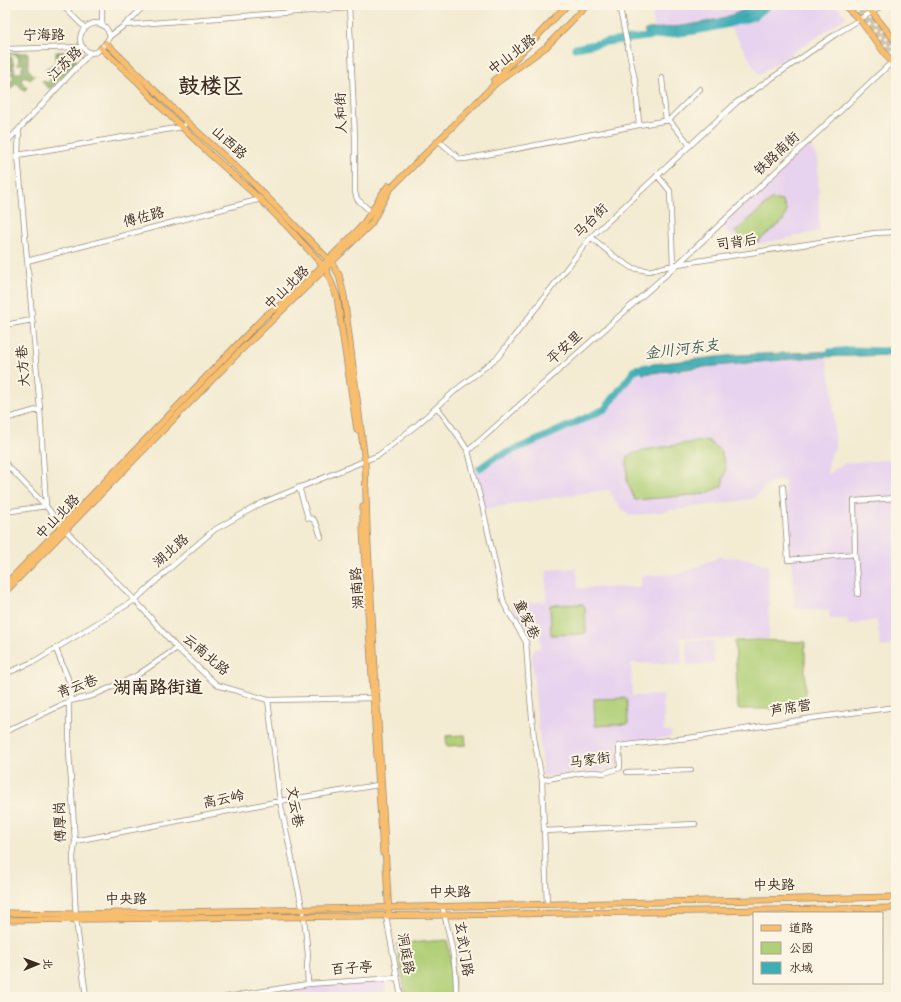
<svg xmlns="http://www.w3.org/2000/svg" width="901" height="1002" font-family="'Gochi Hand','LXGW WenKai TC',sans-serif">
<rect width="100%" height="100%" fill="#fcf5e5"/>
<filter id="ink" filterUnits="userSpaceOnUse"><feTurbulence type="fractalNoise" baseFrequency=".025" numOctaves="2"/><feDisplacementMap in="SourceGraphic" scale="8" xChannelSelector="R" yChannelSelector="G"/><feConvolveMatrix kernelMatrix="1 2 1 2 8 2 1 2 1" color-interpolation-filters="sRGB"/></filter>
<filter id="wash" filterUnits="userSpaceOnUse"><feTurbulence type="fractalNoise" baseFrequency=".012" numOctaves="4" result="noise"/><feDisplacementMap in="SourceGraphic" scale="16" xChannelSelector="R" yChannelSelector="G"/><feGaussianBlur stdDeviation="0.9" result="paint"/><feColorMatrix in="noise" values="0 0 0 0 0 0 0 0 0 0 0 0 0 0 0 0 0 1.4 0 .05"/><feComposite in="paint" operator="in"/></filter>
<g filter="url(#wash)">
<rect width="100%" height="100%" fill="#f3ebd2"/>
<!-- built -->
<path fill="#e7d2ef" d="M652 5H835L847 17 759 75 733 31 719 20 654 29Z
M809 145 818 158 819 216 820 231 740 248 732 236 720 224Z
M826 357 833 390 835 449 830 455 827 474 846 463 896 459V645L881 647 877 620 848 625V619H830L829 610 795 608 784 480 770 482 753 499 630 516 617 504 609 490H604L483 509 474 472 494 458 605 409 635 370 644 367 673 364 674 372 757 361Z
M719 557 744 558 768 565 769 639 681 638 682 662 680 664 631 663 632 696 663 695 664 731H671V737L617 744 618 766 602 771H580L543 777 532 660V653L535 649 541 647 540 633 532 632 522 628 516 619 511 604 546 601 547 570 577 568 578 588 641 587V576L680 574Z
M686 640 713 641 714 663 687 665Z
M384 979 386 997H286L285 988Z"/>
<!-- green -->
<path fill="#b0cf77" stroke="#767c4a" d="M772 199 782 201 787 211 783 221 757 242 748 244 735 232Z
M707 440 721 451 726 467 722 486 705 494 635 500 627 482V456L644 450Z
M583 604 585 608 586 632 583 634 551 635 550 605Z
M758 640 805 642V709H738L735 641Z
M627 698 628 724 595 726 594 699Z
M465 735 466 745 447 746 446 736Z
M447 940 454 978V997H406L397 944Z"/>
<!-- forest -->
<path fill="#8cb268" stroke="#646e43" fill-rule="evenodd" d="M56 52H73L76 62 50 89 42 82 43 80 47 83 59 70 54 65 45 71 44 70 56 62ZM59 53H69L71 60 62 70 59 67 61 64Z
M5 53H28V69L35 76 30 80 25 76 21 79 22 82 27 88 24 91 17 83 5 94V84L13 80V74H5V73H13V70L5 69 6 62H5V59H10V57H12L15 73H22V67H23V63L18 65 19 57H17V54L5 55Z"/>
<!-- water -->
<path fill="#3daeb6" stroke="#3c6c6a" d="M751 5H768C740 24 683 32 649 34H646L644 31 648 29C673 28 733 21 751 5Z
M896 349V355L814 357 704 367 643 374 635 366 736 355Z"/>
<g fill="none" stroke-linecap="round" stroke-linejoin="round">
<!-- river -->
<path stroke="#3daeb6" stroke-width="7" d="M575 48 606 42 695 31 729 24 754 17 769 5
M830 352 851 350 896 351
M480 468 494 458 540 439 605 409 635 370 647 367"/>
</g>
</g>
<g filter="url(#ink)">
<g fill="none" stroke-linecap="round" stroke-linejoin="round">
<!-- highway-tunnel -->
<path stroke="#cec4ae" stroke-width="6" stroke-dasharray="6 3" stroke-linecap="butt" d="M852 5 862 14 896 59
M859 5 866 12 896 50"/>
<!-- minor casing -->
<g stroke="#978a78" stroke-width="6">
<path id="minor" d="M62 5 85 28
M102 5V25
M349 5 355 138V192L357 199 370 211
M125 25 349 8
M5 49 83 47
M90 53C62 38 101 5 110 36
M662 78 666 121
M669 120 700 89
M639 125 669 120 690 145
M439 141 460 159H465L639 125 636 85 619 5
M5 144 90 53 97 52 106 43 110 36 125 25 145 5
M18 155 182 127 187 122
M657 175 670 191 673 265
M591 237 615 257 632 268 649 271 678 264 821 242 874 233 896 232
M27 261 261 199
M5 325 32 320
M437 407 457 434 468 451 483 509 504 604 526 642 529 686 534 738 542 780 547 904
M5 419 40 409
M468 451 678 264 892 62
M5 463 46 506 61 526 135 600 177 648 217 685 268 700 376 698
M299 487 308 518 313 519 317 525 321 537
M783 487 788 560 855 554
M5 512 46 506 40 409 18 155 19 130
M858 594 855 554 854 501 896 498
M56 649 69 681 71 693 69 703V751L75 841 73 857 76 919 86 997
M5 674 35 661 135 600 170 568 214 530 262 503 379 455 418 424 457 389 498 357 591 237 737 102 836 34 883 5
M5 732 70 701 92 696 136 676 177 648
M627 772 691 770
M542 780 580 773 594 772 604 773 620 768 619 746 696 737 812 718 896 707
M544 831 695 824
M75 841 280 801 378 785
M442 906C450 936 457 966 456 997
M386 916 401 997
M308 984 397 978
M227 997 308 984 307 965 308 955 304 917 280 801 268 700"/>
</g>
<!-- major casing -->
<g stroke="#978a78" stroke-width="7">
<path id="major" d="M844 5 860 20 896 68
M866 5 896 42
M106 43 187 122 247 177 332 263 339 275 344 296 365 462 367 529 389 916
M101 48 138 82 162 108 211 155 260 199 287 226 326 269 337 297 357 430
M494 81 567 5
M363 507V530L383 853
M5 585 265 316 292 296 359 229C371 216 376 200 388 186
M5 592 239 352 371 224 389 190 496 83 546 47 587 5
M5 913 76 914 896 897
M5 920 445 915 896 908"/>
</g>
<!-- minor -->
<use href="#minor" stroke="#fff" stroke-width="4.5"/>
<!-- major -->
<use href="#major" stroke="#f9be6d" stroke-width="5.5"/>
</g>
</g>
<g text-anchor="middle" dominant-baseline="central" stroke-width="4" stroke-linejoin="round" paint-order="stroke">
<!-- street labels -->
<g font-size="14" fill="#3b2a1e" stroke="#fcf5e5">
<text transform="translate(44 37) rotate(-1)">宁海路</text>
<text transform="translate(513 56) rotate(-37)">中山北路</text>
<text transform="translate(66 65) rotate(-45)">江苏路</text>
<text transform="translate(343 113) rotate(-92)">人和街</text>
<text transform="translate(228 144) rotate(42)">山西路</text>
<text transform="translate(778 155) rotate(-43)">铁路南街</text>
<text transform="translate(144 219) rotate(-15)">傅佐路</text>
<text transform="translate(592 222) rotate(-45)">马台街</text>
<text transform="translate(737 244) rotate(-8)">司背后</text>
<text transform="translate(288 289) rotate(-44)">中山北路</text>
<text transform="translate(566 349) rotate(-42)">平安里</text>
<text transform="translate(25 366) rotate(-95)">大方巷</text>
<text transform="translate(59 518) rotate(-46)">中山北路</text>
<text transform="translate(172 552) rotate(-41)">湖北路</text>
<text transform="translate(359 588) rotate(-94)">湖南路</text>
<text transform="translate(525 620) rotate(65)">童家巷</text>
<text transform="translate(205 656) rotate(40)">云南北路</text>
<text transform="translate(78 688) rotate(-20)">青云巷</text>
<text transform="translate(791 710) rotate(-9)">芦席营</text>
<text transform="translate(590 762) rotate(-8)">马家街</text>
<text transform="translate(224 801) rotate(-11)">高云岭</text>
<text transform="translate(293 807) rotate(80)">文云巷</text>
<text transform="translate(62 822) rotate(-92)">傅厚岗</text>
<text transform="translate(774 887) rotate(-1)">中央路</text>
<text transform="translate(450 894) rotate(-1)">中央路</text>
<text transform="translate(126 901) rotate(-1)">中央路</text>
<text transform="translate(462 949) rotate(81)">玄武门路</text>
<text transform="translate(404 954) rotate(80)">洞庭路</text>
<text transform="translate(352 970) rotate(-4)">百子亭</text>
</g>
<!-- water labels -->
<g font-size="15" font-style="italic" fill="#3c5853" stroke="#fcf5e5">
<text transform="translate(682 351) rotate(-7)">金川河东支</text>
</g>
<!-- district labels -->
<g font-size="18" font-weight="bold" fill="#3b2a1e" stroke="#fcf5e5">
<text x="158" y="689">湖南路街道</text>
</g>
<!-- town labels -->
<g font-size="22" font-weight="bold" fill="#3b2a1e" stroke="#fcf5e5">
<text x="211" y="89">鼓楼区</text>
</g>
</g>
<!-- margin -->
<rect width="901" height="1002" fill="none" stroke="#fcf5e5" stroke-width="20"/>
<!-- legend -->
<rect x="753" y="912" width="130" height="72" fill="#fcf5e5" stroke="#afa495"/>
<rect x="761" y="925" width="20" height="6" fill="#f9be6d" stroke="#afa495"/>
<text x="789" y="932" font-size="12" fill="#3b2a1e">道路</text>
<rect x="761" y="942" width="20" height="12" fill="#b0cf77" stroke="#afa495"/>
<text x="789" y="952" font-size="12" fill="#3b2a1e">公园</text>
<rect x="761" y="962" width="20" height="12" fill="#3daeb6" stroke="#afa495"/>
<text x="789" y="972" font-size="12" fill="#3b2a1e">水域</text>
<!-- north arrow -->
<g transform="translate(38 964) rotate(89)" stroke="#fcf5e5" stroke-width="3" paint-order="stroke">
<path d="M0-3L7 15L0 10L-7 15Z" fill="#3b2a1e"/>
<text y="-6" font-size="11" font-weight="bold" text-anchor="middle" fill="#3b2a1e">北</text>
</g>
</svg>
